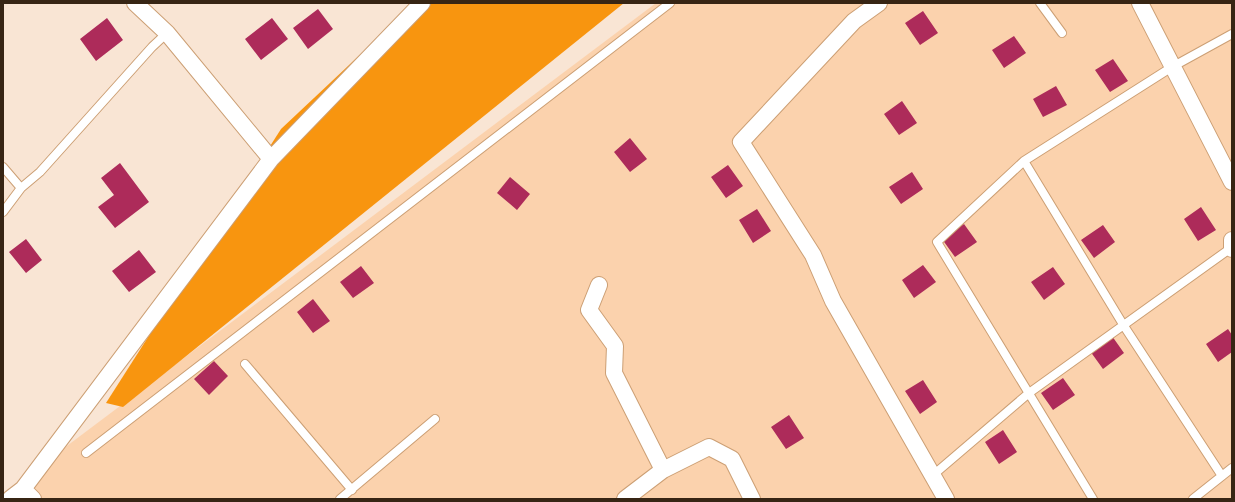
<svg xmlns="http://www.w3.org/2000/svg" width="1235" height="502" font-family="'Source Sans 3',sans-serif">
<rect width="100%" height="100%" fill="#f9e5d4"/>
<!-- green -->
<path fill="#fbd2ad" d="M656 3H1232V499H3V494Z"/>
<!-- forest -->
<path fill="#f8950f" d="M415 3H624L123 407 106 403 281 129Z"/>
<!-- building -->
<path fill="#ad2b5a" d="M318 9 333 29 308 49 293 28Z
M923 11 938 33 920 45 905 23Z
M107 18 123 40 96 61 80 39Z
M272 18 288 39 261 60 245 39Z
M1014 36 1026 53 1004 68 992 50Z
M1113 59 1128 81 1110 92 1095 70Z
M1056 86 1067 105 1043 117 1033 99Z
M902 101 917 123 899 135 884 114Z
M630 138 647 159 630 172 614 152Z
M120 163 149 202 115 228 98 207 114 195 101 178Z
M728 165 743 186 726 198 711 177Z
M912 172 923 189 901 204 889 187Z
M510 177 530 194 517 210 497 193Z
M1201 207 1216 230 1198 241 1184 219Z
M757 209 771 231 753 243 739 220Z
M964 224 977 242 955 257 942 239Z
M1103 225 1115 242 1094 258 1081 240Z
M26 239 42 260 26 273 9 252Z
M139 250 156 272 129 292 112 271Z
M923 265 936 282 914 298 902 280Z
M361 266 374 283 353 298 340 282Z
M1053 267 1065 284 1044 300 1031 282Z
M313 299 330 321 313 333 297 312Z
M1228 329 1232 335V352L1218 362 1206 344Z
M1112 336 1124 353 1103 369 1090 351Z
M214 361 228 376 209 395 194 379Z
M1063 378 1075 395 1053 410 1041 393Z
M923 380 937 402 920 414 905 391Z
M789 415 804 438 786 449 771 427Z
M1003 430 1017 452 999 464 985 442Z"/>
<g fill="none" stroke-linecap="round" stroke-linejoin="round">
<!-- service casing -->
<g stroke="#cc9f74" stroke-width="10">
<path id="service" d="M1040 3 1062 33
M1024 161 1124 326 1222 476
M3 167 21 188
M3 212 21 188 40 172 152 47 167 33
M245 364 352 490
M86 453 670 3
M932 476 1029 393 1231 248
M340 499 435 419
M1093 499 937 242 1024 161 1172 67 1232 34
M1193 499 1232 468"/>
</g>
<!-- minor casing -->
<g stroke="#cc9f74" stroke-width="18">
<path id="minor" d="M135 3 167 33 271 159
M879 3 854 21 741 142 813 255 833 301 946 499
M1140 3 1232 182
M1232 240V249
M599 285 589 310 615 346 614 373 663 470 709 447 732 459 752 499
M23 489 33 499
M10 499 23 489 271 159 422 3
M625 499 663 470"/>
</g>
<!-- service -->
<use href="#service" stroke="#fff" stroke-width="8"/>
<!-- minor -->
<use href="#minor" stroke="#fff" stroke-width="16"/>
</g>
<!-- border -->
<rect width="1235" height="502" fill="none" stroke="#372514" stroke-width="8"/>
</svg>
